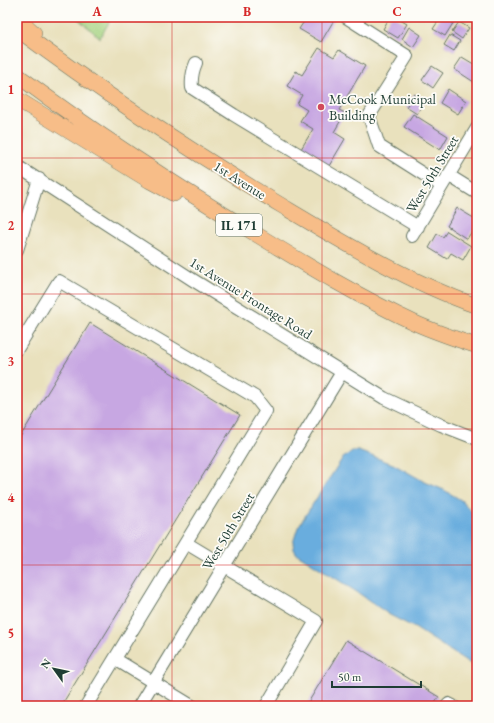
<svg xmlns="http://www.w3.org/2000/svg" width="494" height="723" font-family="'EB Garamond',serif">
<rect width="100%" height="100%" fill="#fdfcf7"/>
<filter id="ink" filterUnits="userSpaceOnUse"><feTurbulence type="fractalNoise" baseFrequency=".025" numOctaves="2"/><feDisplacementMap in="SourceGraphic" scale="8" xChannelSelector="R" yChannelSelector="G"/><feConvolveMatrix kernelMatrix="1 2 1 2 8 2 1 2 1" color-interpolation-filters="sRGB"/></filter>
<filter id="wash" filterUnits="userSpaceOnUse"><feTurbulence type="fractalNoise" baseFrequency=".012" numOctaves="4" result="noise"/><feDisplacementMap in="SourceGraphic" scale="16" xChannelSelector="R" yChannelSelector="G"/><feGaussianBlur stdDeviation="0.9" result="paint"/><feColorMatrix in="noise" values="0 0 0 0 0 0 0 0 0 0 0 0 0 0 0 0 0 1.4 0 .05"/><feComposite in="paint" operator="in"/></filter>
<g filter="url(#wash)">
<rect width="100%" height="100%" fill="#e9e1bd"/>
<!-- green -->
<path fill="#a4d27f" stroke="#62885a" d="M76 17H112L100 38Z"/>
<!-- water -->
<path fill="#69adde" stroke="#447589" d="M352 451H358L393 464 425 482 444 490 461 500 471 511 477 525V668L415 628 388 614 360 594 296 553 294 549 293 543 298 527 338 465 342 459Z"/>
<g id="blocks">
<!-- building -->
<path fill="#c7a7e2" d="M307 17H329L334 20 321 42 299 29Z
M390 17H395L407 24 398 38 383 29Z
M441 17H457L445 36 433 29Z
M459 22 469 28 462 39 452 32Z
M409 27 421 35 413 47 402 39Z
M450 35 460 41 454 51 444 45Z
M319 48 334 57 339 50 365 66 339 110 345 113 334 132 345 139 329 166 301 149 313 129 300 121 307 110 297 104 302 95 287 86 296 71 302 75Z
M462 57 477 66V84L454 69Z
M432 66 443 73 433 88 422 80Z
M448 89 466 101 458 114 440 103Z
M414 94 425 101 417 114 406 107Z
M413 114 448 136 440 150 404 127Z
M457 208 477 220V223L467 239 447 226Z
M447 231 471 246 463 260 451 253 447 259 429 248 437 234 443 237Z
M90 323 240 415 61 706H17V442Z
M346 640 439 697 433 706H306Z"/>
</g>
</g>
<g filter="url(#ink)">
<use href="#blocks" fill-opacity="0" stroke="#667664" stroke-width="1"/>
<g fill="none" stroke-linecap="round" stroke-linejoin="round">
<!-- minor casing -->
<g stroke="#667664" stroke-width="14">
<path id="minor" d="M346 17 407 56 369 116 379 146 442 186
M196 63C192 72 191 78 192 88L234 115 418 227
M17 166 193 280 384 398 441 425 477 439
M448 175 477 193
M412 236 477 128
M17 250 39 179
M17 349 59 281 255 397 266 411 86 706
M186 543 316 621 266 706
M115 659 192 706
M139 706 342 372
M447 706 449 704 453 706"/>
</g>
<!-- major casing -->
<g stroke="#667664" stroke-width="16">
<path id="major" d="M17 17 34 33
M17 29C103 93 192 152 284 207 346 244 409 282 477 306
M17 75C95 133 176 186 259 236 310 267 361 298 415 323 435 332 456 339 477 346
M17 99 150 181 174 194"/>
</g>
<!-- minor -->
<use href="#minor" stroke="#fff" stroke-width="12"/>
<!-- major -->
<use href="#major" stroke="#f7bd88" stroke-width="15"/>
</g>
</g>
<!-- grid -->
<path fill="none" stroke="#d62828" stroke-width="1" stroke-opacity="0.55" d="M172 17V706M322 17V706M17 158H477M17 294H477M17 429H477M17 565H477"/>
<!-- markers -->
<circle fill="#d1495b" stroke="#fdfcf7" stroke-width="1.5" cx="321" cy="107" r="4"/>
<g text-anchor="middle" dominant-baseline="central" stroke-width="3.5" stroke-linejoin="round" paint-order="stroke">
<!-- shield labels -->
<rect fill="#fdfcf7" stroke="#62766e" stroke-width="1" x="216" y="214" width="46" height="22" rx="3"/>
<g font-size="13" font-weight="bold" fill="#1f3d34">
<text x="239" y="225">IL 171</text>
</g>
<!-- poi labels -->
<g font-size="14" fill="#1f3d34" stroke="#fdfcf7" text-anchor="start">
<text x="329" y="99">McCook Municipal<tspan x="329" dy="16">Building</tspan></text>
</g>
<!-- street labels -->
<g font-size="14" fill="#1f3d34" stroke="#fdfcf7">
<text transform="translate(432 174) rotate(-59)">West 50th Street</text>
<text transform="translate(240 180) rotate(32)">1st Avenue</text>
<text transform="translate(251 298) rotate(32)">1st Avenue Frontage Road</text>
<text transform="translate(228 531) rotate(-59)">West 50th Street</text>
</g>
</g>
<!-- margin -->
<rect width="494" height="723" fill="none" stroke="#fdfcf7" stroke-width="44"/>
<!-- north arrow -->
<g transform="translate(54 669) rotate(303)" stroke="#fdfcf7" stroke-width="3" paint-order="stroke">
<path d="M0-3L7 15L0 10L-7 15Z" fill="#1f3d34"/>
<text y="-6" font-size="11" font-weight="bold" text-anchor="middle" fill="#1f3d34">N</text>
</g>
<!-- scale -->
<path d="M332 681v6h89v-6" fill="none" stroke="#1f3d34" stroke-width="2"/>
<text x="338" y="681" font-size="12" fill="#1f3d34" stroke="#fdfcf7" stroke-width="3" paint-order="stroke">50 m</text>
<rect x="22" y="22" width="450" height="679" fill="none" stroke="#d62828" stroke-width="1.5"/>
<g font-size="13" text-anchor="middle" font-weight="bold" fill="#d62828">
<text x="97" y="16">A</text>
<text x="247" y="16">B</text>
<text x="397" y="16">C</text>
<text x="11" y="94">1</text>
<text x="11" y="230">2</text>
<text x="11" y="366">3</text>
<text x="11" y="502">4</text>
<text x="11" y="638">5</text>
</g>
</svg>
